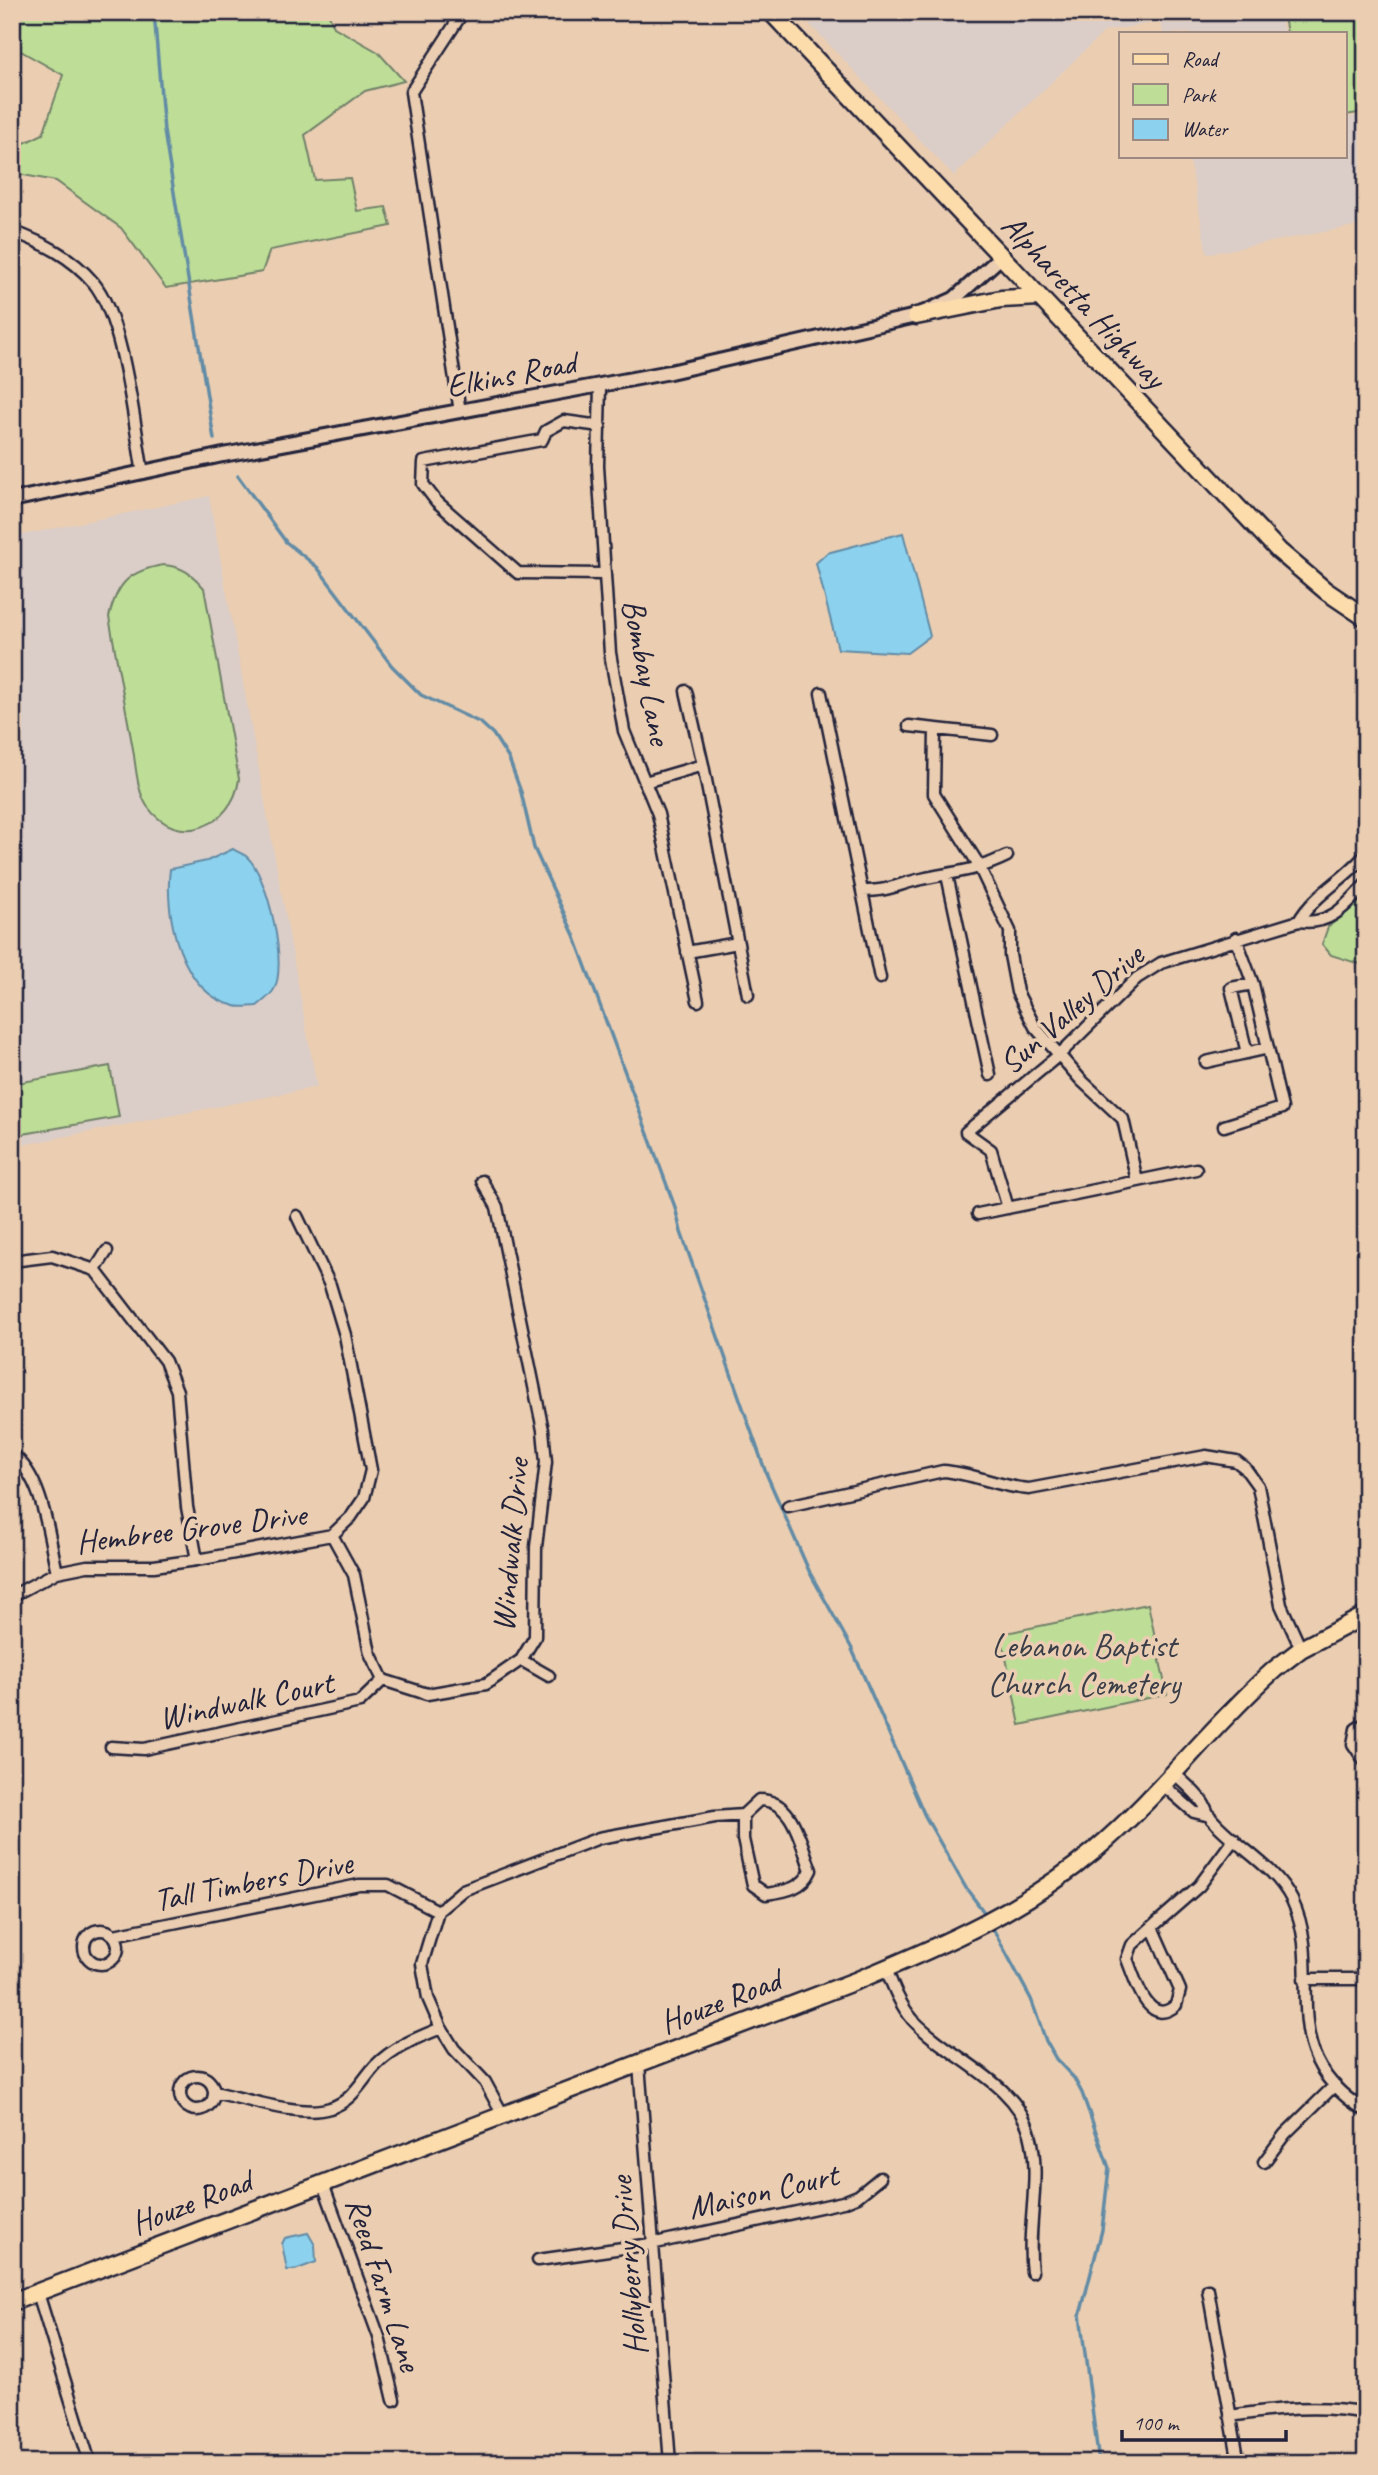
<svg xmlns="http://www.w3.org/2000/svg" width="1378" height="2475" font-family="Caveat,sans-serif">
<rect width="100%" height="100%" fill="#ebceb1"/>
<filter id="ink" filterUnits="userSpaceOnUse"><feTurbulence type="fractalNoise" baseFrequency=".0143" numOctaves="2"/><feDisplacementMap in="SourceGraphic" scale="14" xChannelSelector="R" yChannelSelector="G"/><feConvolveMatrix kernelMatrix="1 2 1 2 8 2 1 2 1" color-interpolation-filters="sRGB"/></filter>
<g filter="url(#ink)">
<!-- built -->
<path fill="#dbcdc7" d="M798 12H1280L1284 33H1163L1160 22 1105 31 954 176Z
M1366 114V224L1207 254 1189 156H1345V118Z
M209 496 317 1087 12 1147V537Z"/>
<!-- green -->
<path fill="#bede97" stroke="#708069" stroke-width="2" d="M12 12H328L334 27 378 52 404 81 365 91 305 135 315 180 350 178 357 211 386 207 391 226 270 250 262 272 166 288 121 228 56 181 12 173V149L43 134 63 75 12 46Z
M1283 12H1366L1365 112 1345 115V33H1287Z
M163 565C182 566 192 574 204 588L239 779C233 826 178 850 147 806 137 791 136 767 133 749 125 705 117 661 109 617 117 583 129 571 163 565Z
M1366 897V966L1331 955 1322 944 1328 927Z
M110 1066 119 1117 12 1136V1084Z
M1148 1604 1167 1694 1020 1725 1001 1634Z"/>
<!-- water -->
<path fill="#8cd1ed" stroke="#628ba6" stroke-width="2" d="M903 533 930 636 907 653 838 649 816 563 827 553Z
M233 849C237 852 244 854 247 857 268 875 289 968 273 991 269 997 262 1002 257 1006 250 1006 241 1008 235 1006 181 994 164 916 170 869L207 861Z
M308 2233 315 2245 316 2262 295 2270H287L282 2244 285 2238Z"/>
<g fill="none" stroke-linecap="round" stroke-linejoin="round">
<!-- stream -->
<path stroke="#628ba6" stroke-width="3.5" d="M154 12 164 131 214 439
M238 476 286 542 317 567 392 666 421 695 481 723 493 734 509 759 521 792 534 848 574 935 675 1207 681 1232 766 1473 810 1573 851 1647 925 1816 966 1888 986 1915
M991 1925 1031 1999 1046 2041 1056 2059 1074 2078 1082 2093 1109 2168 1102 2230 1080 2315 1099 2463"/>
<!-- minor casing -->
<g stroke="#22223b" stroke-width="15">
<path id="minor" d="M12 231C43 243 71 256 93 282 124 319 134 424 143 473
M600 386 598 466 610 653 624 731 658 814 698 1001
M460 412 411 92 463 12
M600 426 564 421 546 431 542 440 424 462 423 484 436 501 518 573 603 574
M821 693 880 978
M909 726 992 735
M935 730 934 794 977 862 1010 931V955L1017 992 1035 1027 1081 1080 1123 1119 1137 1181
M703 765 748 995
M645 782 703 765 686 691
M947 875 990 1075
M863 891C892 891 897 884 922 879 954 872 977 871 1007 856
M1299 921C1314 894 1346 879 1366 854
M687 952 738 943
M1247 1053 1231 988 1253 984
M1206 1062 1268 1048
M1224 1126 1282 1108 1253 984 1236 938
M1008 1208 991 1150 966 1132 1059 1055 1137 978 1161 963 1299 921C1331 926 1346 905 1366 884
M978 1214 1196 1169
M12 1261 52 1256 95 1270 165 1361 177 1391 187 1507 197 1560
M95 1270 107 1251
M12 1454C44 1479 48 1535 57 1572
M788 1506 943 1471C973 1473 999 1487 1029 1489L1206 1456 1236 1461 1245 1468 1258 1486 1281 1605 1301 1649
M332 1535 354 1575 370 1653 383 1680 427 1694 486 1684 521 1660 535 1637 536 1547 546 1462 543 1430 497 1207 482 1181
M12 1596 57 1572 87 1566H154L197 1560 332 1535 351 1517 364 1498 371 1470 345 1335 330 1285 297 1216
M521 1660 549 1676
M1366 1723 1356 1729 1353 1744 1366 1763
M111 1747 144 1749 360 1702 383 1680
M1173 1772C1183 1782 1195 1791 1203 1803 1206 1807 1207 1813 1210 1817 1235 1847 1274 1864 1292 1900 1328 1975 1269 2052 1366 2111
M1162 1784 1194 1812 1210 1816
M759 1800C794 1800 800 1842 811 1870 803 1889 785 1891 766 1894L753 1885 743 1839V1815Z
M1152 1927 1180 1990 1176 2005C1148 2030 1135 1978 1127 1959L1132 1945Z
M1152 1927 1199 1886 1234 1839
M84 1947a17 17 0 1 1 34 0a17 17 0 1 1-34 0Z
M114 1935 359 1885H388L438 1911
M886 1968C893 1987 900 2005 913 2020 948 2058 1016 2081 1030 2134 1042 2179 1026 2226 1032 2272
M1304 1979H1366
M639 2064 670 2463
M180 2093a17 17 0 1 1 34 0a17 17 0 1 1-34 0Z
M214 2092C244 2098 301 2118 330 2108 353 2101 361 2081 376 2065 395 2046 417 2038 441 2028
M503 2115 485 2082 454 2049 441 2028 428 1998 422 1964 438 1911 463 1890 599 1838 715 1817 743 1815
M1264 2162 1285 2134 1335 2085
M323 2184 379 2337 394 2400
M538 2260 651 2244 843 2202 858 2196 880 2178
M1208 2290 1239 2463
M38 2293 90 2463
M1230 2416C1276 2409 1320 2404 1366 2413"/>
</g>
<!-- tertiary casing -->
<g stroke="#22223b" stroke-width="18">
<path id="tertiary" d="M12 500 223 455 670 372 916 316 954 299 1001 257"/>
</g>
<!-- primary casing -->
<g stroke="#22223b" stroke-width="21">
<path id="primary" d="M12 2302 858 1980C943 1945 1024 1910 1095 1850 1160 1795 1211 1726 1275 1669L1301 1649 1366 1615"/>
</g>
<!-- trunk casing -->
<g stroke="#22223b" stroke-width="21">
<path id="trunk" d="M771 12 1279 551 1326 591 1366 618
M916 316 1001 299 1039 297"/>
</g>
<!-- minor -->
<use href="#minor" stroke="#ebceb1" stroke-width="10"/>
<!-- tertiary -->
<use href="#tertiary" stroke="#ebceb1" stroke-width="12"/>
<!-- primary -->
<use href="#primary" stroke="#fddcac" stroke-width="16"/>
<!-- trunk -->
<use href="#trunk" stroke="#fddcac" stroke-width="16"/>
</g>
</g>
<g text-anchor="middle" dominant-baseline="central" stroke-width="7" stroke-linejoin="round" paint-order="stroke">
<!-- street labels -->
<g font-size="33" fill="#22223b" stroke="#ebceb1">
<text transform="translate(1084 301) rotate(47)">Alpharetta Highway</text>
<text transform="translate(511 374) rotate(-11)">Elkins Road</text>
<text transform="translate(647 672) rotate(79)">Bombay Lane</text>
<text transform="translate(1071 1009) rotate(-41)">Sun Valley Drive</text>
<text transform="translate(191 1528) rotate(-7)">Hembree Grove Drive</text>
<text transform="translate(510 1545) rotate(-85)">Windwalk Drive</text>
<text transform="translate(246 1700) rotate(-12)">Windwalk Court</text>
<text transform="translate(253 1881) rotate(-11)">Tall Timbers Drive</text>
<text transform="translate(720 2001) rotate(-21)">Houze Road</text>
<text transform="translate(763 2191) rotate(-13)">Maison Court</text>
<text transform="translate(191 2202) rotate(-21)">Houze Road</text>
<text transform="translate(628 2266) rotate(-95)">Hollyberry Drive</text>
<text transform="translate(384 2284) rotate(72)">Reed Farm Lane</text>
</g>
<!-- park labels -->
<g font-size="33" fill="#393e49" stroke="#ebceb1">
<text x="1084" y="1646">Lebanon Baptist<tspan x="1084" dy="38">Church Cemetery</tspan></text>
</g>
</g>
<!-- margin -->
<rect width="1378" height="2475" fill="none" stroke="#ebceb1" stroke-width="42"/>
<rect x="21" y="21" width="1336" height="2433" fill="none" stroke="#22223b" stroke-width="2.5" filter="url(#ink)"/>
<!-- legend -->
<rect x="1119" y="32" width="228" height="126" fill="#ebceb1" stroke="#9b8982" stroke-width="2"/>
<rect x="1133" y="54" width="35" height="10" fill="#fddcac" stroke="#9b8982" stroke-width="2"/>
<text x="1182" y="66" font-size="21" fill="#22223b">Road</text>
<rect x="1133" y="84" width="35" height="21" fill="#bede97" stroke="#9b8982" stroke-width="2"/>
<text x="1182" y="102" font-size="21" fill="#22223b">Park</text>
<rect x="1133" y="119" width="35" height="21" fill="#8cd1ed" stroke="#9b8982" stroke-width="2"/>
<text x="1182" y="136" font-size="21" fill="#22223b">Water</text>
<!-- scale -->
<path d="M1122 2430v10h164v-10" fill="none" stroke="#22223b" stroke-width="3.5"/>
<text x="1133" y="2430" font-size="21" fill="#22223b" stroke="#ebceb1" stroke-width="5" paint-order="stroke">100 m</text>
</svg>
